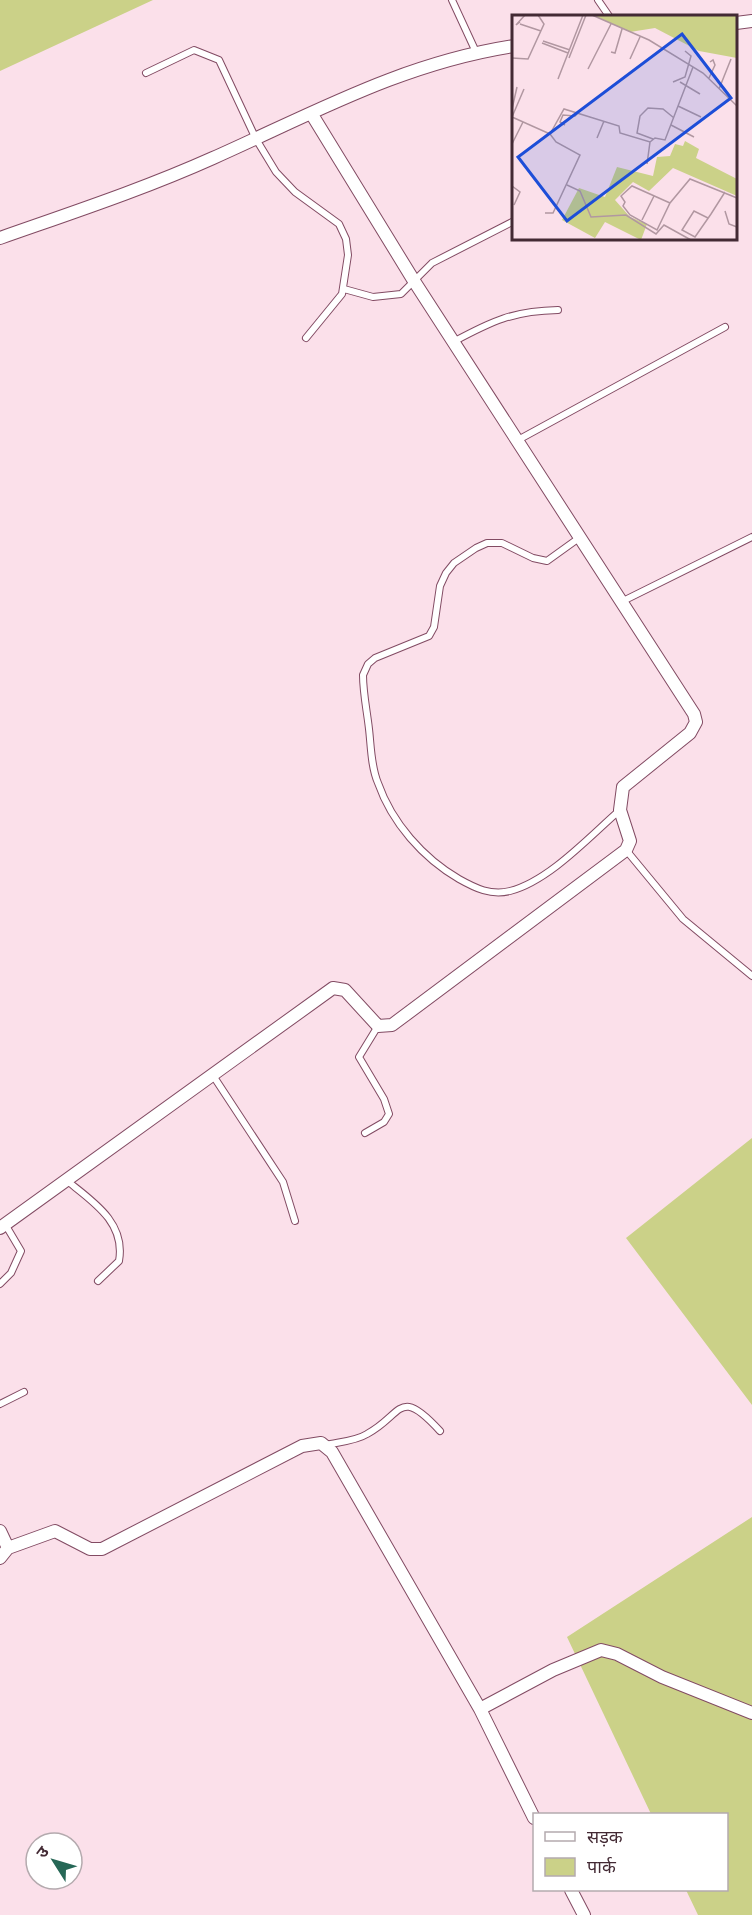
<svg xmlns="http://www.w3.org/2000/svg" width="752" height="1915" font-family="Lora,'Noto Sans Devanagari',serif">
<rect width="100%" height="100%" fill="#fbe0ea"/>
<!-- green -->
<path fill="#cbd188" d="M0 0H153L0 71Z
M752 1138V1405L626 1238Z
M752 1517V1915H698L686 1890H726V1814H651L567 1637Z"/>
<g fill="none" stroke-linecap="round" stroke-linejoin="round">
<!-- lane casing -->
<g stroke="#824b63" stroke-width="8">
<path id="lane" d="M452 0 476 52
M598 0 609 16
M146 73 194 50 219 60 256 139 276 172 295 192 339 224 346 239 348 255 342 294 306 338
M344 289 373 297 401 294 432 263 514 221
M453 342C492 321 513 311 558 310
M518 440 725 327
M579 538 547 561 533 558 502 543H487L476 548 454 563 446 573 440 586 434 627 429 636 375 658 368 664 363 675C363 693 367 711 369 729 371 746 371 767 378 783 392 823 423 858 459 879 475 888 491 896 510 891 549 881 590 836 620 810
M621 602 752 537
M626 850 683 919 752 976
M212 1074 283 1182 295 1221
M365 1133 384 1122 389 1114 384 1099 359 1057 378 1026
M66 1180C92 1201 126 1222 119 1261L98 1281
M0 1284 11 1273 21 1251 5 1224
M0 1404 24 1392
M326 1445C339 1442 356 1441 367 1434 403 1415 398 1385 440 1431"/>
</g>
<!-- street casing -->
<g stroke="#824b63" stroke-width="14">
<path id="street" d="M736 23 752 21
M0 238C71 213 144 189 213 158 314 113 403 63 514 46
M0 1228 333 988 345 990 378 1026 392 1025 626 850 630 841 620 810 623 787 690 733 696 722 694 714 414 281 311 113
M0 1531 8 1548 0 1558
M8 1548 55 1531 90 1549H102L302 1446 321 1443 332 1452 480 1709 534 1818
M480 1709 553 1670 601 1650 617 1654 662 1677 752 1713
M571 1890 584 1915"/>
</g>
<!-- lane -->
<use href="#lane" stroke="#fff" stroke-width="6"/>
<!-- street -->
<use href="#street" stroke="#fff" stroke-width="12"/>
</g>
<!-- overview -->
<g transform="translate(512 15)">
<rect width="225" height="225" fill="#fbe0ea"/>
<path d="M225 0V43L187 36 143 13 118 17 82 1ZM173 126 187 134 184 143 225 164V181L161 153 137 176 121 167 103 185 118 202 135 209 129 225 93 207 83 223 50 205 67 173 93 182 105 152 141 161 145 142 158 141 163 129 171 131Z" fill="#cbd188"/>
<path fill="none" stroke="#b197a1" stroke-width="1.5" d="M80 0 137 25 191 58 225 91M8 7 4 10 13 0M8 9 29 16M31 26 58 35M30 28 56 38M99 37 103 38 110 14M0 43 16 44 32 9 26 0M57 43 74 0M118 44 128 22M76 54 99 9M197 63 203 50 201 45 198 47M46 64 71 0M161 67 173 62 179 41 173 36M168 67 188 79M207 74 219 44M166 91 189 102M0 94 5 72M0 102 38 119 52 94 107 111 108 118 138 127 143 123 153 125 181 52M0 102 12 74M53 110 48 107 51 100 63 101 66 98M159 110 182 122M85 123 92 106M141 124 125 118 128 101 136 93 151 94 162 103M0 129 11 107M135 149 138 127M55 170 68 176 79 202 114 200 144 219 152 210 179 225M0 171 8 177 2 190M158 188 120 171 109 181 113 187 111 191 118 200 145 215 158 188 178 164 225 183M213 196 217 209 225 212M33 198H41L68 140 44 127 38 119M196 203 182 196 170 215 183 222 199 199 213 177M130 205 142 181"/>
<path fill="#1d4ed8" fill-opacity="0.15" stroke="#1d4ed8" stroke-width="3" d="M170 19 219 83 55 206 6 142Z"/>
<rect width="225" height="225" fill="none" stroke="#432a34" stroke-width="3"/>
</g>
<!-- legend -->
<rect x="533" y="1813" width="195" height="78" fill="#ffffff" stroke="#b4aaae" stroke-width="1.5"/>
<rect x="545" y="1832" width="30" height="9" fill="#ffffff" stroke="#b4aaae" stroke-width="1.5"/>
<text x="587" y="1843" font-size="18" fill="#432a34">सड़क</text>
<rect x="545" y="1858" width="30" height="18" fill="#cbd188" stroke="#b4aaae" stroke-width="1.5"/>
<text x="587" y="1873" font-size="18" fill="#432a34">पार्क</text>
<!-- north arrow -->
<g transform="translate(54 1861) rotate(307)"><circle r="28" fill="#ffffff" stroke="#b4aaae" stroke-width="1.5"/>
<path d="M0-4.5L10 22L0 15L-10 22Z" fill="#266756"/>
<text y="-9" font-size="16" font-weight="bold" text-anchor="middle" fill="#432a34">उ</text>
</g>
</svg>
